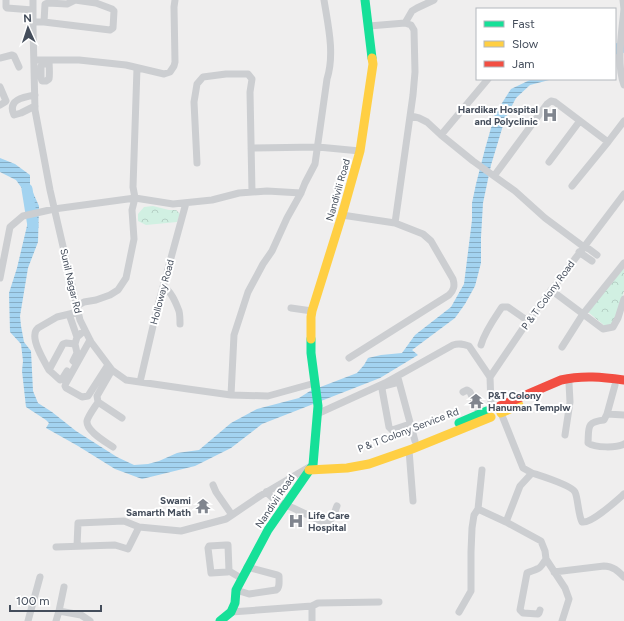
<svg xmlns="http://www.w3.org/2000/svg" width="624" height="621" font-family="Figtree,sans-serif">
<defs>
<pattern id="park-crowns" width="20" height="18" patternUnits="userSpaceOnUse"><rect width="20" height="18" fill="#d1f0e2"/><path d="M2 6a3 3 0 1 1 6 0M12 15a3 3 0 1 1 6 0" fill="none" stroke="#b5cfc4"/></pattern>
<pattern id="water-rules" width="6" height="5" patternUnits="userSpaceOnUse"><rect width="6" height="5" fill="#a3d3f0"/><path d="M0 2.5h6" fill="none" stroke="#86adc5"/></pattern>
</defs>
<rect width="100%" height="100%" fill="#efeeee"/>
<!-- park -->
<path fill="url(#park-crowns)" d="M153 206 169 210H176L180 214 177 222 146 225 138 221V214L144 207Z
M624 268V291L616 318 611 324 605 326 588 312Z"/>
<!-- water -->
<path fill="url(#water-rules)" d="M532 79H553L530 85 516 98 505 119 491 165 483 203 481 237V263L475 286 465 304 455 318 412 350 418 355 380 378 262 424 231 448 195 466 142 479 115 469 78 446 46 428 49 423 46 420 26 407 22 371 23 361 21 344 10 332 9 293 17 268 31 209 26 194 16 180 0 172V158L15 164 30 175V186L39 206 38 242 28 268 20 316 21 326 24 342 31 351 33 391 38 403 52 412 76 431 117 457 134 465 148 464 159 461 177 453 199 450 231 423 257 409 299 398 310 391 357 373 364 365 368 358 381 355 402 353 415 335 451 307 464 284 472 220V203L476 184 485 149 495 114 511 89Z"/>
<g fill="none" stroke-linecap="round" stroke-linejoin="round">
<!-- river -->
<path stroke="#a3d3f0" stroke-width="11" d="M615 49 624 47
M27 189 33 226"/>
<!-- street -->
<path stroke="#ccced1" stroke-width="7" d="M6 0V7L7 8 33 10
M33 0V27L35 110 50 190 80 320 91 342 112 370 126 380 188 389 231 395 268 396 315 383
M623 0 624 9C622 31 616 64 624 85
M33 22H44L110 30 113 28 114 11 112 9 96 3 75 0 67 4 48 3 45 4 44 22
M405 23 412 11 417 8 434 0
M369 26 405 23 411 25 414 30 415 72 413 95 395 223
M0 58 12 55 14 56 19 67
M34 60H79L126 65 164 74 170 72 174 66 175 62 174 7 175 0
M49 60C49 66 50 73 49 79L46 81H42L41 78V66L43 64H49
M0 87 6 101 5 102 0 105
M35 95C23 97 7 100 14 115L21 113 35 106
M411 116 419 118 427 122 441 135 473 161 515 191 545 218 584 247 589 249 597 255
M441 135 488 79
M251 148 318 147 360 151
M549 162 579 122
M197 163 194 102 197 84 203 77 226 74H248L252 79 250 92 252 192
M494 176 547 104 551 101 555 102 608 142 624 121
M572 186 608 142
M342 215 395 223 423 234 431 241 453 279C455 286 454 290 449 295L349 358
M579 252 592 261
M0 278 10 227 23 216 54 209 135 198 133 187 137 68
M163 287C171 290 176 303 179 311 180 315 180 319 180 324
M551 290 603 329 613 327 618 318 624 299
M77 306 84 302 96 300 110 295 118 290 126 278 134 239 132 210 135 198 173 204 212 200 239 193 267 191 301 193
M291 308 312 311
M69 314 77 337
M90 340 66 383 65 386 66 388 82 397 88 396 108 365
M481 345C485 331 494 319 502 307H508L528 321
M562 347 583 314 624 263
M73 361 77 353 75 344 77 337 85 330
M49 370C44 361 33 343 35 334 35 331 36 330 38 328L57 317 78 312
M112 370 97 396 98 402C95 407 88 416 87 421 86 431 106 442 113 447
M67 371 62 379 60 380 49 370 63 344 66 343 75 344
M398 378 415 441
M140 382 157 309 186 203
M399 382 384 386 382 389 389 427 392 430 410 424
M615 385 607 414 604 420C586 422 589 427 588 443 595 448 617 448 624 444
M463 392 467 390 470 392 480 414
M231 395 234 335 248 292 263 264 272 251 287 218 301 193 305 183 315 164 327 79C335 54 328 25 324 0
M98 402 122 418
M491 404 490 377 528 321 624 194
M317 414 385 383 453 345C459 343 463 344 469 346L490 377
M607 414 624 415
M565 435 570 402 569 383
M409 450 413 501
M532 473C541 476 571 485 575 492 578 498 578 514 582 522 591 524 616 501 624 494
M213 485 216 492 232 515
M266 492 276 501 293 508 323 522C333 523 334 513 337 506
M478 509 482 470
M506 522 541 541 545 551 546 559 565 588 569 599 562 621
M77 546 78 523 124 521 139 527 181 531 226 519 232 515 260 496 311 466
M56 547 115 545 128 549 139 527
M229 571 228 545H226L209 546 208 548 211 573 227 572 229 571 241 578
M554 572 604 566C613 566 618 571 624 577
M64 587 59 611 81 615 90 621
M236 590 249 594 276 590C280 588 279 581 279 576L277 575 247 567
M312 606 318 603 379 602
M540 610 539 613 538 614 523 613 520 610 527 573C531 571 533 571 537 569 541 568 543 563 546 559
M231 612 312 606V621
M459 612 471 591V552L472 528 474 515 478 509 506 522 520 486 532 473 523 468 501 413
M28 621 40 577
M56 621 59 611"/>
<!-- fast -->
<path stroke="#16e098" stroke-width="9" d="M365 0 372 58
M459 423 487 411
M220 621 231 612 235 603 236 590 268 530 313 465 318 406 311 353V339"/>
<!-- slow -->
<path stroke="#ffcf43" stroke-width="9" d="M311 339V317L312 311 342 215 360 151 373 64 372 58
M501 413 519 405
M309 470 347 468 369 464 412 449 491 417"/>
<!-- jam -->
<path stroke="#f24e42" stroke-width="9" d="M500 406 561 380C582 375 603 377 624 380"/>
</g>
<!-- icons -->
<defs>
<g id="hospital-bare" transform="scale(1.2)"><path d="M-5-5h3v3.5h4V-5h3V5h-3V1.5h-4V5h-3Z" fill="#80858e" stroke="#fff" stroke-width="2.5" paint-order="stroke"/></g>
<g id="temple-bare" transform="scale(1.2)"><path d="M0-6L5-2H3V0L6.5 2.5H4V6H1.5V3h-3V6H-4V2.5H-6.5L-3 0V-2H-5Z" fill="#80858e" stroke="#fff" stroke-width="2.5" paint-order="stroke"/></g>
</defs>
<g fill-rule="evenodd">
<use href="#hospital-bare" x="550" y="115"/>
<use href="#temple-bare" x="476" y="401"/>
<use href="#temple-bare" x="203" y="506"/>
<use href="#hospital-bare" x="296" y="521"/>
</g>
<g text-anchor="middle" dominant-baseline="central" stroke-width="4" stroke-linejoin="round" paint-order="stroke">
<!-- poi labels -->
<g font-size="10" font-weight="bold" fill="#444d5b" stroke="#fff" text-anchor="end">
<text x="538" y="109">Hardikar Hospital<tspan x="538" dy="12">and Polyclinic</tspan></text>
<text x="488" y="395" text-anchor="start">P&amp;T Colony<tspan x="488" dy="12">Hanuman Templw</tspan></text>
<text x="191" y="500">Swami<tspan x="191" dy="12">Samarth Math</tspan></text>
<text x="308" y="515" text-anchor="start">Life Care<tspan x="308" dy="12">Hospital</tspan></text>
</g>
<!-- street labels -->
<g font-size="10" fill="#444d5b" stroke="#fff">
<text transform="translate(338 190) rotate(-74)">Nandivili Road</text>
<text transform="translate(71 281) rotate(77)">Sunil Nagar Rd</text>
<text transform="translate(162 292) rotate(-75)">Holloway Road</text>
<text transform="translate(548 295) rotate(-54)">P &amp; T Colony Road</text>
<text transform="translate(408 430) rotate(-21)">P &amp; T Colony Service Rd</text>
<text transform="translate(275 501) rotate(-56)">Nandivii Road</text>
</g>
</g>
<!-- legend -->
<rect x="476" y="8" width="140" height="72" fill="#ffffff" stroke="#b4b8bd"/>
<rect x="484" y="21" width="20" height="6" fill="#16e098" stroke="#b4b8bd"/>
<text x="512" y="28" font-size="12" fill="#444d5b">Fast</text>
<rect x="484" y="41" width="20" height="6" fill="#ffcf43" stroke="#b4b8bd"/>
<text x="512" y="48" font-size="12" fill="#444d5b">Slow</text>
<rect x="484" y="61" width="20" height="6" fill="#f24e42" stroke="#b4b8bd"/>
<text x="512" y="68" font-size="12" fill="#444d5b">Jam</text>
<!-- north arrow -->
<g transform="translate(28 28) rotate(357)" stroke="#ffffff" stroke-width="3" paint-order="stroke">
<path d="M0-3L7 15L0 10L-7 15Z" fill="#444d5b"/>
<text y="-6" font-size="11" font-weight="bold" text-anchor="middle" fill="#444d5b">N</text>
</g>
<!-- scale -->
<path d="M10 605v6h91v-6" fill="none" stroke="#444d5b" stroke-width="2"/>
<text x="16" y="605" font-size="12" fill="#444d5b" stroke="#ffffff" stroke-width="3" paint-order="stroke">100 m</text>
</svg>
